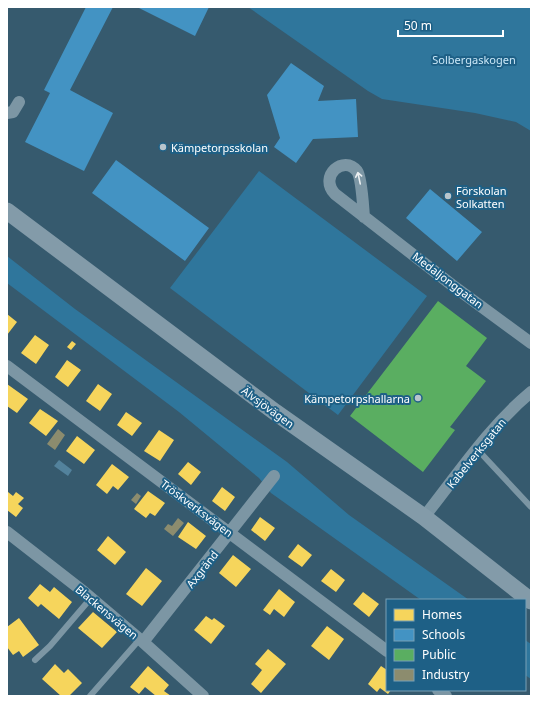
<svg xmlns="http://www.w3.org/2000/svg" width="538" height="703" font-family="'Noto Sans',sans-serif">
<rect width="100%" height="100%" fill="#365a6e"/>
<!-- green -->
<path fill="#2f769c" d="M248 7H531V131L516 122 475 113 382 99 368 91Z
M259 171 427 296 338 415 170 288Z
M7 256 75 309 287 462 349 515 469 600H421L271 493 259 478 179 412 7 283Z
M525 640 531 644V679L525 675Z"/>
<!-- water -->
<path fill="#53829c" d="M59 460 72 470 68 476 54 466Z"/>
<!-- homes -->
<path fill="#f6d55c" d="M7 314 17 322 7 335Z
M35 335 49 345 36 364 21 353Z
M72 341 76 344 71 350 67 347Z
M67 360 81 370 68 387 55 377Z
M7 384 28 399 17 413 7 406Z
M98 384 112 394 100 411 86 401Z
M40 409 58 421 46 436 29 423Z
M126 412 142 423 132 436 117 425Z
M159 430 174 440 160 461 144 451Z
M77 436 95 450 84 464 66 451Z
M188 462 201 472 191 485 178 474Z
M112 464 129 477 118 490 113 486 107 494 96 485Z
M222 487 235 497 225 511 212 501Z
M148 491 165 503 155 516 150 513 146 518 134 509Z
M8 492 13 496 16 492 24 498 18 504 23 508 16 517 7 510Z
M260 517 275 528 265 541 251 530Z
M188 522 206 536 196 549 178 537Z
M108 536 126 552 115 565 97 550Z
M298 544 312 555 302 567 288 557Z
M233 555 251 569 236 587 219 573Z
M146 568 162 581 142 606 126 594Z
M331 569 345 580 336 592 321 581Z
M40 584 50 592 54 587 72 602 59 619 41 604 38 607 28 598Z
M279 589 295 602 284 617 274 609 270 615 263 610Z
M363 592 379 604 369 617 353 604Z
M93 612 117 632 102 648 78 628Z
M206 616 212 620 214 618 225 626 211 644 194 630Z
M19 618 39 645 23 657 19 651 13 655 7 647V627Z
M327 626 344 639 329 660 311 646Z
M268 649 286 664 261 693 251 684 262 670 255 664Z
M55 664 64 673 68 669 82 683 69 696H61L42 679Z
M148 666 169 685 164 691 171 696H156L145 687 139 694 130 687Z
M381 666 387 670V690H391L388 694 380 688 377 692 368 684Z"/>
<!-- schools -->
<path fill="#4393c3" d="M86 7H113L70 90 113 113 84 171 25 142 50 93 44 90Z
M137 7H209L195 36Z
M291 63 324 86 318 101 356 99 358 137 313 139 296 163 274 147 280 138 267 95Z
M116 160 209 228 185 261 92 193Z
M430 189 482 232 457 261 406 218Z"/>
<!-- public -->
<path fill="#5aae61" d="M438 301 487 338 466 366 486 381 450 427 455 430 423 472 350 416Z"/>
<!-- industry -->
<path fill="#8c8c6e" d="M58 429 65 435 55 450 47 444Z
M137 493 141 496 136 504 131 500Z
M178 518 184 523 173 536 164 529 168 524 172 526Z"/>
<g fill="none" stroke-linecap="round" stroke-linejoin="round">
<!-- service -->
<path stroke="#7c96a4" stroke-width="6" d="M477 449 531 507
M35 660 50 646 91 598
M90 696 140 639"/>
<!-- minor -->
<path stroke="#7c96a4" stroke-width="12" d="M7 113 13 112 19 102
M364 217C363 207 362 178 357 171 344 154 318 176 335 194L452 285 531 343
M7 366 387 651
M424 517C458 474 489 427 531 392
M7 532 84 592 143 642 203 696
M143 642 274 476
M438 690 446 696"/>
<!-- secondary -->
<path stroke="#839ba9" stroke-width="17" d="M7 211 275 412 424 517 531 601"/>
</g>
<!-- one-way arrows -->
<defs><path id="oneway-shaft" d="M-6 0H5M1.5-3L5.5 0L1.5 3" fill="none" stroke-width="1.6" stroke-linecap="round" stroke-linejoin="round"/></defs>
<use stroke="#ebeff1" href="#oneway-shaft" transform="translate(359 178) rotate(-102)"/>
<!-- markers -->
<g fill="#b9c5cc" stroke="#1e6086" stroke-width="1.5">
<circle cx="163" cy="147" r="4"/>
<circle cx="448" cy="196" r="4"/>
<circle cx="418" cy="398" r="4"/>
</g>
<g text-anchor="middle" dominant-baseline="central" stroke-width="4" stroke-linejoin="round" paint-order="stroke">
<!-- park labels -->
<g font-size="11" fill="#cbe8f8" stroke="#1e6086">
<text x="474" y="59">Solbergaskogen</text>
</g>
<!-- poi labels -->
<g font-size="11" fill="#fff" stroke="#1e6086" text-anchor="start">
<text x="171" y="147">Kämpetorpsskolan</text>
<text x="456" y="190">Förskolan<tspan x="456" dy="13">Solkatten</tspan></text>
<text x="410" y="398" text-anchor="end">Kämpetorpshallarna</text>
</g>
<!-- street labels -->
<g font-size="11" fill="#fff" stroke="#1e6086">
<text transform="translate(448 280) rotate(37)">Medaljonggatan</text>
<text transform="translate(268 407) rotate(36)">Älvsjövägen</text>
<text transform="translate(476 453) rotate(-51)">Kabelverksgatan</text>
<text transform="translate(197 508) rotate(37)">Tröskverksvägen</text>
<text transform="translate(202 569) rotate(-52)">Axgränd</text>
<text transform="translate(107 612) rotate(40)">Blackensvägen</text>
</g>
</g>
<!-- border -->
<rect width="538" height="703" fill="none" stroke="#ffffff" stroke-width="16"/>
<!-- legend -->
<rect x="386" y="599" width="140" height="92" fill="#1e6086" stroke="#78a0b6"/>
<rect x="394" y="609" width="20" height="12" fill="#f6d55c" stroke="#78a0b6"/>
<text x="422" y="619" font-size="12" fill="#ffffff">Homes</text>
<rect x="394" y="629" width="20" height="12" fill="#4393c3" stroke="#78a0b6"/>
<text x="422" y="639" font-size="12" fill="#ffffff">Schools</text>
<rect x="394" y="649" width="20" height="12" fill="#5aae61" stroke="#78a0b6"/>
<text x="422" y="659" font-size="12" fill="#ffffff">Public</text>
<rect x="394" y="669" width="20" height="12" fill="#8c8c6e" stroke="#78a0b6"/>
<text x="422" y="679" font-size="12" fill="#ffffff">Industry</text>
<!-- scale -->
<path d="M398 30v6h105v-6" fill="none" stroke="#ffffff" stroke-width="2"/>
<text x="404" y="30" font-size="12" fill="#ffffff" stroke="#1e6086" stroke-width="3" paint-order="stroke">50 m</text>
</svg>
